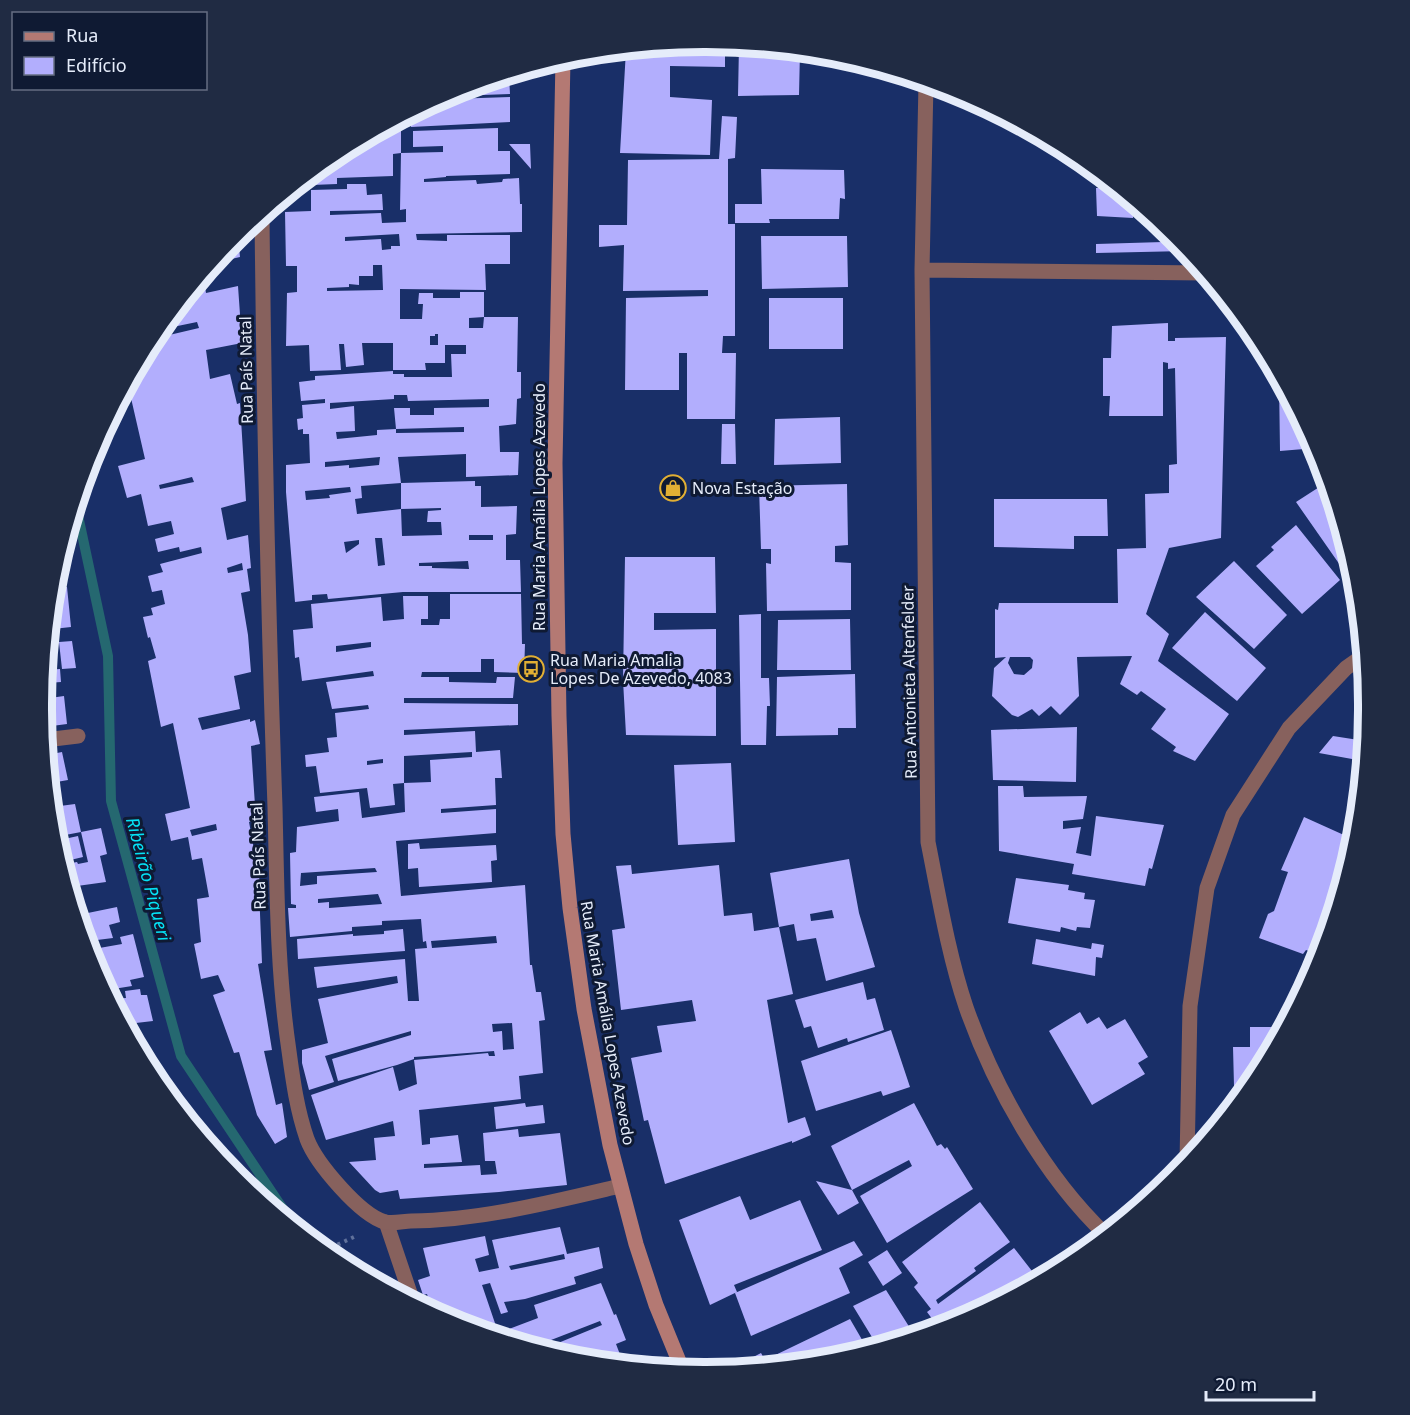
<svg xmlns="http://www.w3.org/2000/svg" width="1410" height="1415" font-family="'Noto Sans',sans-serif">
<rect width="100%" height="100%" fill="#192f68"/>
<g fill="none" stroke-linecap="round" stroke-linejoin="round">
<!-- stream -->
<path stroke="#256870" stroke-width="10" d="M76 506 108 656 111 801 181 1056 295 1227"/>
</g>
<!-- building -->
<path fill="#b2aefd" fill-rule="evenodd" d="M705 42 725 44V67L670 66V97L712 100 710 155 620 153 626 50Z
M739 45 800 51 799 95 738 96Z
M509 75 510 94 455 96V91Z
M510 97V122L411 127V114L433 102H451V99Z
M722 116 737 117 735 158 728 159V224H735V336H723L722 353H736L735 419H687V353H679V390H625L626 298 708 296V290L623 291 624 245 599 247V225H627L628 160 719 159Z
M401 119V153L393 154V176L337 178V184L312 185V174L336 154Z
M498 128V151H510V174L446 176V177L424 179V182L476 180 477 184 502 182 503 179 519 178 520 204H522V232L416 234 417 240 447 241V235H510V264H485L486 290 400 289V319H422L423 304H418L419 293H433V298H460V292H484V317L469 318V328H483L484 317H518L517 372H521V398L517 399 516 424 499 426 500 452H519L518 475 466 477V454L398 457 401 483 361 486 362 498 355 499 357 514 401 509 402 536 442 535 441 522H427L428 511 441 510V508L401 509V483L475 481V486H481V507L517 506 516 534 506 535V560H520L521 592H403L328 599 327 594 312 595V600L295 602 286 492V465L310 463 309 434H303V429L298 430 297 419 303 418 302 405 325 403V399L301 401 299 382 315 380V376L393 371V374H404V377H452L451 354H466V345H445V363H425L426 370H393V343H362L364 365 346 367 344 344H339L341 370 310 371 309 345 286 346 287 293 297 292V266H286L285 212 311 211V190L347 189V184H366L367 195 382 194 383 210 330 211V215L381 213 382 223 406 222V209L400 210 401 153 443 152V146L413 147V131ZM399 234 400 246H391V249L382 250 381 239 345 241V237ZM373 265H382L383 290 327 291V288L349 287V284L359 285V276H373ZM435 334H438V345H430V336H435ZM394 395H407L408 401 489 399V407L434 408V415H410V408H394L396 429 377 430V435L337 439 336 432 355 431 354 406 330 409V403L394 399ZM464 427V432L396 433V429ZM380 457 379 465 349 468V465L325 467V462ZM350 487 351 492 329 495 330 498 306 500 305 491ZM469 535H493V540H469ZM375 538H382L385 565 378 566ZM359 540V544L346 553 344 542ZM468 561 469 569 432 568V566H419V563Z
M509 144H530L531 169Z
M761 169 844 170 845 199 840 198 839 219H769L770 223H735V204H762Z
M1103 178 1138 207H1133V218L1097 216 1096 188H1103Z
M242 231 244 246 239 247 240 257 214 263Z
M761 236H847L848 287 762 289Z
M1163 242H1179L1186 251 1096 253V244Z
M203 276 206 293 238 286 242 343 206 350 210 379 230 374 237 404 240 403 246 501 221 508 227 540 248 535 251 568 247 569 250 591 241 593 248 635 251 672 234 676 240 709 198 718 202 730 250 719V722L255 720 260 744 251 746 256 820 249 822 261 888 259 889 262 963 258 964 272 1050 264 1051 276 1105 282 1103 287 1137 275 1144 257 1115 239 1052 234 1053 213 995 225 991 218 975 201 979 194 944 201 942 197 899 209 897 202 858 192 860 188 837 171 841 165 814 190 808 173 723 161 727 148 661 156 658 150 637 148 638 143 617 153 615 151 608 165 604 162 590 152 592 148 576 163 572 160 564 202 553 201 547 180 552 179 547 158 552 155 539 174 534 171 521 148 526 141 494 127 498 118 466 145 459 128 385 154 337ZM197 322 199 328 165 336 163 329ZM192 477 194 482 160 489 159 485ZM242 563 243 570 228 573 227 568ZM216 824 217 830 192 836 190 830Z
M769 298H843V349H769Z
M1168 323V341H1175V338L1226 337 1221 538 1169 548 1146 614 1169 634 1158 661 1229 714 1195 761 1173 751 1176 747 1151 729 1166 709 1141 691 1137 695 1120 684 1132 656 1077 657 1079 696 1060 715 1051 706 1039 716 1032 709 1018 717 1012 715 992 696 994 668 1006 657 995 658V609L998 610 999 603H1118L1117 549 1146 548 1145 494 1169 493V465L1177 464 1175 368 1168 369V363L1163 362V416H1109L1110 396H1103V358H1111L1112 326ZM1010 657H1030L1033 660 1032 668 1024 675 1014 674 1008 663Z
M1279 380 1306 430 1316 448 1280 451Z
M840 417 841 463 774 465 775 419Z
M722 424H735L736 464H721Z
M1327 482 1355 575 1356 588 1296 502Z
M847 484 848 545 835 546V562L851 563V610L767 611 766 563 771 564V549H761L759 486Z
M994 499H1107L1108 536H1074V549L994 547Z
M1296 525 1340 580 1302 614 1256 566 1274 550 1271 547Z
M625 557H715L716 613H654V630L716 629V736L626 735 623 680Z
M1234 561 1287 615 1254 649 1196 597Z
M67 587 71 627 53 629 55 638 49 639 51 615H53L51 610 54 588Z
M450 594H521L522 644H525L524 673 494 672V659H481V672H422L421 677H449V682L496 683 497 677H515L513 698H404V703L518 704V725L404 730V735L475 731 476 752 500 750 502 778H495L496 805 441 809V813L496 809V833L396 841 401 896 525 885 530 965H532L536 992H541L545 1020 539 1021 543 1073 519 1076 521 1099 419 1110 422 1145 430 1144V1138L458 1135 462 1162 424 1164V1168L480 1165 481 1175 497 1174 495 1161H485L483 1133 518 1129 519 1137 560 1133 567 1185 499 1192 400 1199 398 1190 380 1193 375 1190 349 1162 376 1160 374 1138 395 1136 393 1121 326 1140 311 1095 393 1067 399 1091 417 1084 414 1060 488 1053 489 1056H495L494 1051 414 1057V1059L397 1065 338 1081 332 1059 411 1035V1031L325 1056 334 1082 309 1090 302 1063V1050L328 1043 318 999 398 983 397 976 317 988 314 967 405 959 408 1001H419L415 949 427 948 426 941 423 942 421 919 382 921V925L352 927V931L290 937 288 908H296V905L291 904 290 853 296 852 297 827 339 821 338 809 316 812 314 797 359 792 362 818 405 812 404 783 431 782 430 760 472 757V752L404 756V783L393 784 395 805 370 808 367 788 320 793 316 766 306 767 305 755 329 752 327 738 337 737 335 713 369 709 368 705 332 709 326 682 374 676 373 671 302 681 299 657 295 658 293 630 313 628 311 604 381 597 383 621 404 619 403 596H428V619H421V625H439L440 619H450ZM371 642V647L336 652V646ZM383 759V763L367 765V761ZM375 868 377 872 317 876V884L300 886 301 873ZM378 894 382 904 329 908V902L318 903V899ZM496 936 497 943 432 948 431 941ZM512 1023 514 1049 503 1050 502 1031 493 1032 492 1024Z
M1205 612 1266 668 1237 701 1172 648Z
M761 614V678H769L770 706H767L766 745H741L739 615Z
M850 619 851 670H777L778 620Z
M72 641 76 668 62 669 59 642Z
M60 669 61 682 47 683 48 688H44L46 670Z
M855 674 856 728H838V735L776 736 777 677Z
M64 696 67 724 44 727 43 699Z
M1077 727 1076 782 993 780 991 730Z
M1333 736 1365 741 1363 761 1319 753Z
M62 752 68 780 51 783 47 755Z
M731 763 735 842 678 845 674 765Z
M998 786H1023L1024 797 1087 796 1083 819 1063 821V829L1081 827 1076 853 1091 856 1096 816 1164 825 1152 869 1149 868 1145 886 1072 874 1074 864 999 851Z
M75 804 81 832 101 828 107 854 100 856 106 882 77 886 80 898 76 909 62 865 77 862 78 864 88 862 81 832 55 837 52 814 61 813 60 806Z
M1304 817 1355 840 1333 902 1336 903 1320 955 1306 950 1303 954 1259 938 1268 914 1274 911 1288 872 1281 870Z
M78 836 83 857 62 862 55 841Z
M419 843 420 849 496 845 497 860 491 861 492 882 419 887 418 868 408 869V844Z
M849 859 859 913 875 967 826 981 816 938 797 941 794 924 779 927 770 873ZM832 910 834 918 811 921 810 914Z
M631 865 632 874 719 865 724 916 752 913 754 931 779 927 793 994 767 1000 788 1123 805 1117 811 1135 792 1143V1141L665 1184 648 1120 644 1121 631 1058 662 1052 657 1026 696 1021 692 1000 621 1010 612 930 625 928 616 866Z
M1016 878 1069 885 1068 890 1085 893 1084 899 1095 900 1090 928 1077 927 1076 931 1061 927 1060 932 1008 923Z
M117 907 120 922 109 925 113 938 89 941 85 924 81 925 78 915Z
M403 929 405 951 298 959 297 939 353 934V936L384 934V931Z
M133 934 144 977 130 980 132 986 107 990 93 964 88 950 122 944 120 937Z
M1036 939 1091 949 1092 943 1104 945 1102 958 1096 957 1095 976 1032 964Z
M863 982 867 1000 875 998 884 1030 848 1042 847 1038 818 1048 811 1026 804 1028 795 1000Z
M140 989 141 995H147L153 1021 136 1023 140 1051 149 1048 155 1074 152 1075 111 999 126 998 125 991Z
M1080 1012 1087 1024 1099 1017 1107 1029 1125 1019 1148 1057 1138 1063 1145 1074 1092 1105 1049 1031Z
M1250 1027H1284L1251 1085 1234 1086 1233 1047H1250Z
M891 1030 910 1087 883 1096 881 1091 816 1111 801 1061Z
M525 1103 526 1107 543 1105 545 1123 496 1129 494 1107Z
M914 1103 937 1146 941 1144 945 1149 947 1147 973 1189 887 1243 860 1196 912 1166 909 1160 852 1190 831 1146Z
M816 1181 852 1190 859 1203 838 1215Z
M740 1196 750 1220 800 1200 822 1250 734 1285 737 1292 710 1305 679 1220Z
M980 1202 1010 1242 974 1268 976 1271 936 1300 938 1304 1014 1248 1039 1280 959 1322 939 1328 927 1312 931 1309 914 1287 918 1283 902 1262Z
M560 1227 567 1254 599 1247 603 1268 574 1277 576 1284 525 1299 504 1302 508 1312 501 1314 490 1283 482 1285 498 1332 500 1331 503 1338 452 1323 432 1312 427 1294 423 1295 418 1280 430 1276 423 1248 485 1236 489 1255 475 1259 479 1272 499 1268 492 1240ZM564 1254 565 1259 511 1270 509 1266Z
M854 1241 863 1255 839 1268 850 1293 751 1336 735 1293Z
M887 1250 902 1273 883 1286 868 1262Z
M601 1283 614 1315 616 1314 626 1340 616 1344 624 1365 576 1360 541 1350 602 1325 600 1321 533 1347 514 1342 509 1329 538 1318 534 1305Z
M886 1290 915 1336 878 1347 853 1306Z
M850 1319 868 1350 835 1360 736 1370 734 1367 761 1353 765 1360Z"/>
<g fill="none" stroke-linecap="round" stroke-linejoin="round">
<!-- path -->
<path stroke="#60719b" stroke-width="4" stroke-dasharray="3 4.5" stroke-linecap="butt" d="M324 1251 356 1236"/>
<!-- service -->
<path stroke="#87615d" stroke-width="15" d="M45 740 78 736
M386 1222 413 1302"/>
<!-- minor -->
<path stroke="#87615d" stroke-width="15" d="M926 83 922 270 928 842C939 897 948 953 966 1007 994 1087 1044 1176 1106 1235
M262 215C264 413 268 610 275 807 277 889 277 970 289 1051 293 1081 297 1110 307 1139 316 1163 360 1215 385 1222 393 1224 404 1221 411 1221 481 1220 552 1202 620 1186
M922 270 1204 273
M1187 1162 1190 1006 1207 888 1233 815 1289 728 1346 668 1363 656"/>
<!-- secondary -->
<path stroke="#b47973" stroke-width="15" d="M563 59 555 463 559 716 563 834 570 908 584 1009 610 1145 636 1244 656 1305 683 1371"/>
</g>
<!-- icons -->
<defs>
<g id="shop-ring" transform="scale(1.35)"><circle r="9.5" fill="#0f1a33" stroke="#e1af34" stroke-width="1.5"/><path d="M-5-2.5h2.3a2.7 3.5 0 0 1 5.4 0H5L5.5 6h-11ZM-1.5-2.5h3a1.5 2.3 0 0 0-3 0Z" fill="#e1af34"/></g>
<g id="bus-ring" transform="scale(1.35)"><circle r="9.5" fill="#0f1a33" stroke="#e1af34" stroke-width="1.5"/><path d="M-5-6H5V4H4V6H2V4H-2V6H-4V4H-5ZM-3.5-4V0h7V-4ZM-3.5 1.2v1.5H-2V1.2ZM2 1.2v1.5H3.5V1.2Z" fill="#e1af34"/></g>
</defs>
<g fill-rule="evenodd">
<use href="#shop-ring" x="673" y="488"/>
<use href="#bus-ring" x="531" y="669"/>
</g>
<g text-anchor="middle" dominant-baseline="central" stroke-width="6" stroke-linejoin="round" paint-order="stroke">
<!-- street labels -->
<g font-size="16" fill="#e5ecfa" stroke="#0f1a33">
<text transform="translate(246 370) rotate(-91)">Rua País Natal</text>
<text transform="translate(539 507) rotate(-90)">Rua Maria Amália Lopes Azevedo</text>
<text transform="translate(909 682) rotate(-91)">Rua Antonieta Altenfelder</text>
<text transform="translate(258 856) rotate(-92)">Rua País Natal</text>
<text transform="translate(608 1023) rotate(80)">Rua Maria Amália Lopes Azevedo</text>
</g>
<!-- poi labels -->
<g font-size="16" fill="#e5ecfa" stroke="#0f1a33" text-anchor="start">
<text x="692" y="488">Nova Estação</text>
<text x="550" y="660">Rua Maria Amalia<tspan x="550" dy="18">Lopes De Azevedo, 4083</tspan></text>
</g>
<!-- water labels -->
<g font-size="18" font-style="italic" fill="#05e2f5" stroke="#0f1a33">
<text transform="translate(149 879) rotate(75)">Ribeirão Piqueri</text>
</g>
</g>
<!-- crop -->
<path d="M0 0H1410V1415H0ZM704 52H706A652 652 0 0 1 1358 704V710A652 652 0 0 1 706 1362H704A652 652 0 0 1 52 710V704A652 652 0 0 1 704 52Z" fill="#202b43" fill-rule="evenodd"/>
<path fill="none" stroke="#e5ecfa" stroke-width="8" d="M704 52H706A652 652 0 0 1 1358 704V710A652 652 0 0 1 706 1362H704A652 652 0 0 1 52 710V704A652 652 0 0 1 704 52Z"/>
<!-- legend -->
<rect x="12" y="12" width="195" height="78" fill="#0f1a33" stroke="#656e83" stroke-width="1.5"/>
<rect x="24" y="32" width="30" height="9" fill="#b47973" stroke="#656e83" stroke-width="1.5"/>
<text x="66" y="42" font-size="18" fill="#e5ecfa">Rua</text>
<rect x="24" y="57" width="30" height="18" fill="#b2aefd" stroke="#656e83" stroke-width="1.5"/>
<text x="66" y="72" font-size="18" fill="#e5ecfa">Edifício</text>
<!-- scale -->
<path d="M1206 1391v9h108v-9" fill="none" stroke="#e5ecfa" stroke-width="3"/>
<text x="1215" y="1391" font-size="18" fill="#e5ecfa" stroke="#0f1a33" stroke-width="4.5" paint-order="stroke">20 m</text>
</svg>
